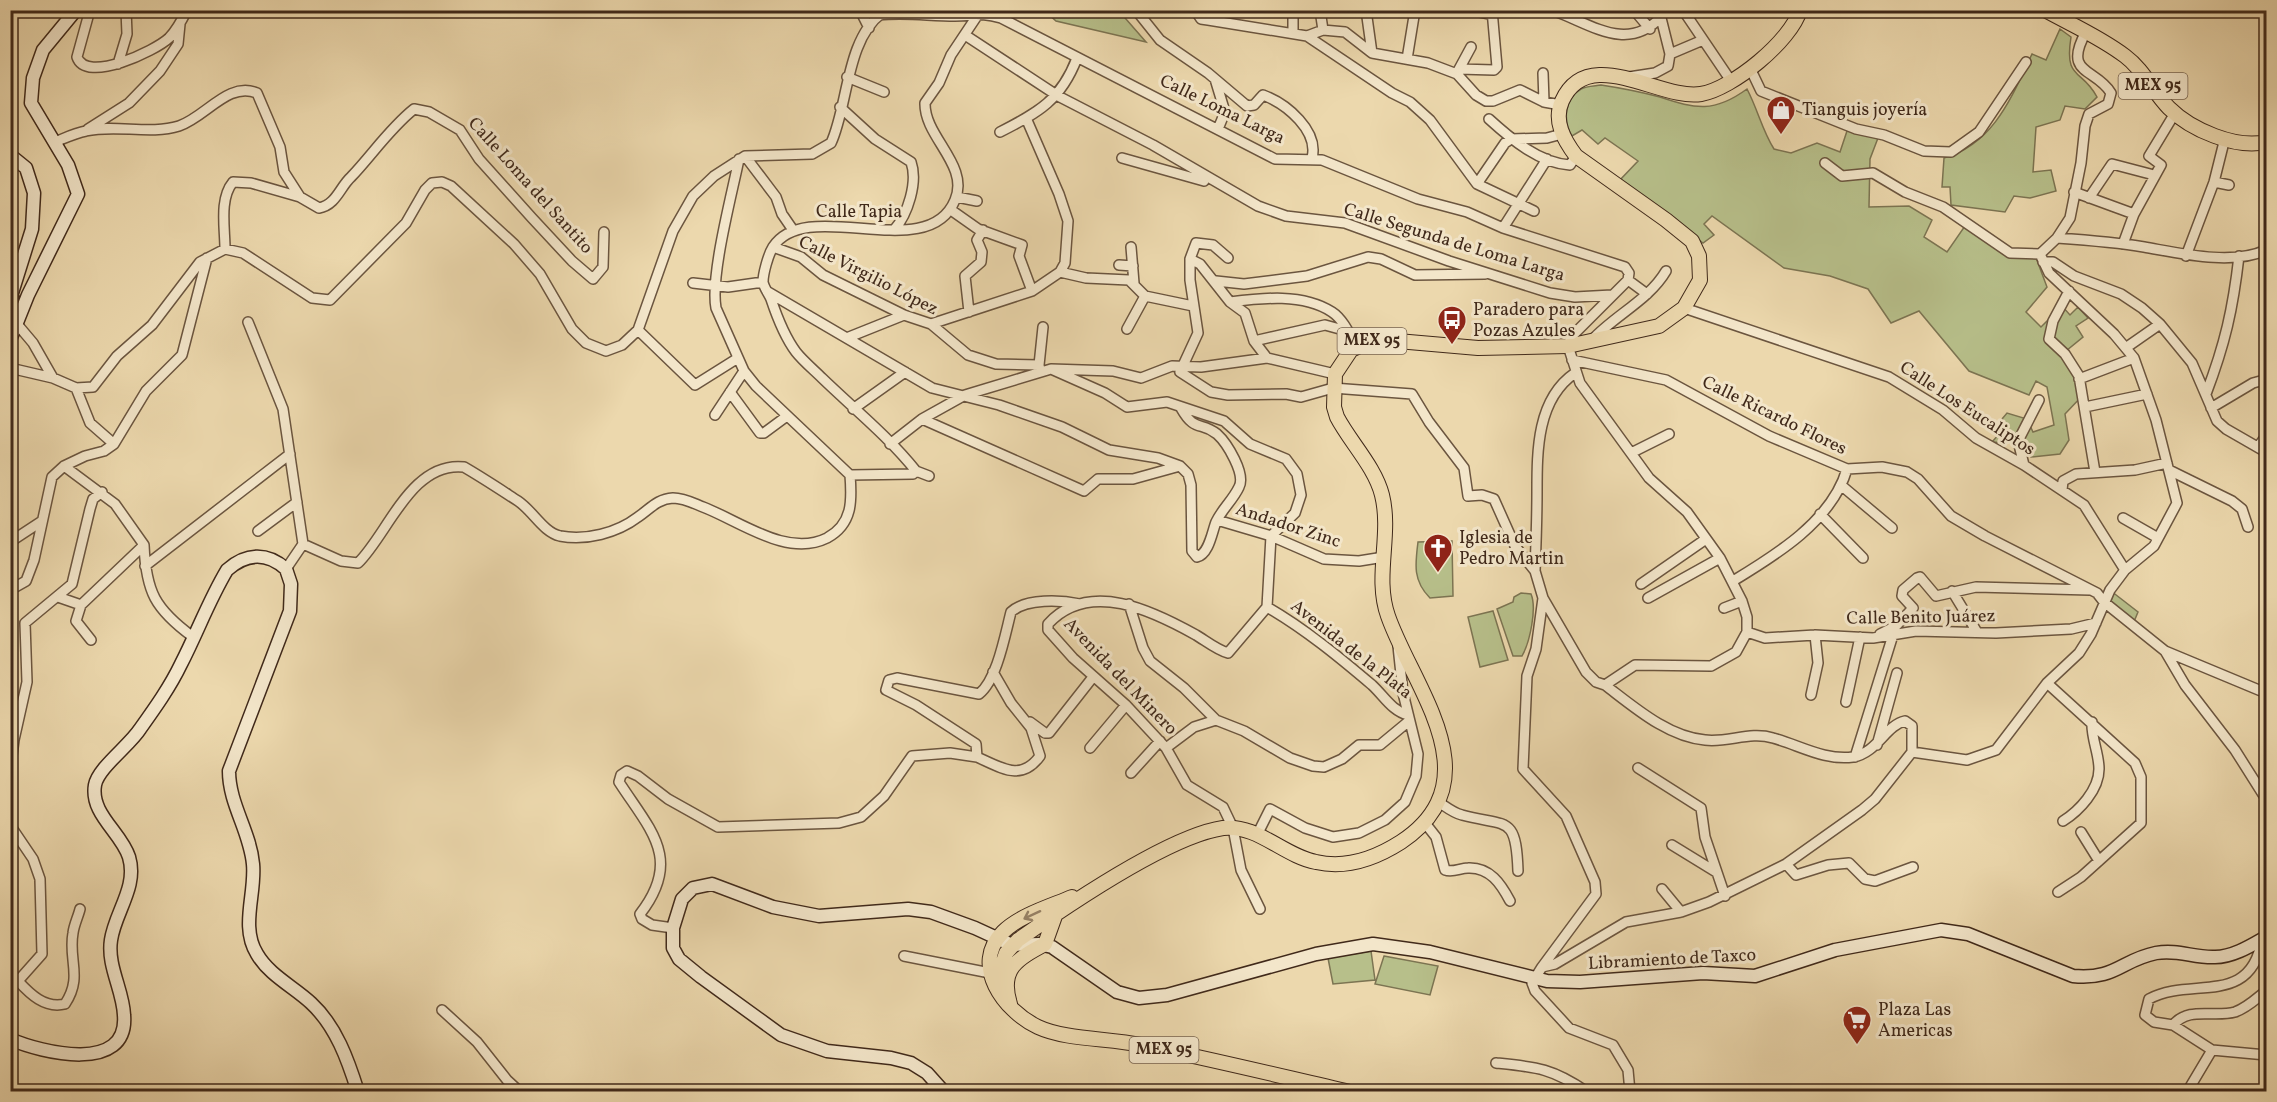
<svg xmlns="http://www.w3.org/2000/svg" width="2277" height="1102" font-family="Vollkorn,serif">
<rect width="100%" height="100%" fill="#ecd8ad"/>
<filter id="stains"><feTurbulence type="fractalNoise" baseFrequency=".00333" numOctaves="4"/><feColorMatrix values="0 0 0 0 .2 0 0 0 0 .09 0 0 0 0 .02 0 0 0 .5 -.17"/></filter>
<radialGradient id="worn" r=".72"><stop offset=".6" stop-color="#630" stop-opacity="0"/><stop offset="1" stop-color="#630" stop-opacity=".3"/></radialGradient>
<!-- green -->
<path fill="#b7bf8a" stroke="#7c7452" stroke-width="1.5" d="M1045 11H1119L1146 42 1056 21Z
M2060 29 2071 37C2064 81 2082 68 2097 97L2085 109 2065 106 2060 120 2036 127 2033 172 2051 170 2056 191 2030 198 2014 196 2005 212 1951 205 1950 187H1942L1944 158C1994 144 2012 96 2032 54L2046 60Z
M1601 85C1621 88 1641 92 1660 97 1696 109 1714 113 1747 89 1758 110 1762 130 1774 149L1791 153 1817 143 1840 152 1848 128 1878 138 1870 159 1869 207 1909 206 1932 220 1924 237 1947 252 1967 223 2012 258 2035 255 2047 287 2026 312 2041 327 2062 306 2070 315 2078 307 2088 318 2076 326 2083 337 2066 351 2082 396 2065 414 2069 440 2060 454 2031 457 2022 444 1992 442 2007 425 2002 419 2007 413 2027 419 2033 432 2054 425 2047 387 2036 381 2029 395 1969 371 1919 311 1891 323 1868 289 1830 276 1784 268 1712 216 1704 224 1714 235 1703 243 1620 180 1638 161 1605 138 1598 144 1582 130 1572 136C1563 121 1564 99 1581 89 1586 86 1595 86 1601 85Z
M1452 541 1453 596 1430 598C1413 581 1415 565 1418 542Z
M2111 591 2138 612 2133 624 2104 601Z
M1521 593 1531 594C1537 608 1530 642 1522 656H1513L1497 609 1513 602 1514 597Z
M1493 611 1508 660 1480 667 1468 617Z
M1371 951 1375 980 1333 984 1328 958Z
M1384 956 1438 966 1430 995 1375 984Z"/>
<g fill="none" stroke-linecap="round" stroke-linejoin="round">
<!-- minor casing -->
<g stroke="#6b553f" stroke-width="12">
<path id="minor" d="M85 10 88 17 77 57C86 84 155 51 169 38 177 30 182 20 187 10
M865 10 863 16 869 28
M1136 10 1160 40 1208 73 1247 106 1254 105 1263 95C1287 104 1319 131 1312 158
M1195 10 1201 19 1208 20 1307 36 1323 30 1345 32 1372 53 1428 63 1457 74 1476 95 1486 101H1493L1520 90 1544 102 1561 105
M1293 10V33
M1320 10 1323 30
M1366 10 1372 53
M1634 10 1650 29
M1683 10 1731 81
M1479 12 1493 15
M1557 12C1594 26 1628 52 1661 17
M879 15C905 12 929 16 955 16 976 16 980 12 1001 18L1275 159 1322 160 1418 199 1467 212 1503 228 1625 267 1629 273 1628 280 1571 337 1568 346 1580 383 1649 478 1687 512 1720 558 1742 601 1747 617V632L1736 652 1711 666 1635 665 1605 685
M965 35 1058 96 1153 145 1258 206 1286 216 1345 223 1449 261 1550 293 1575 297 1612 295
M1307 36 1392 93 1410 102 1430 120 1477 184 1534 211
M1670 54 1703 40
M1407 59 1415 10
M118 64 127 34 126 10
M1750 68 1761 91 1856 129 1884 135 1924 151 1951 152 1979 132 2026 62
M1459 69 1494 70 1497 67 1492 10
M1458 71 1471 47
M1543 73 1544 102
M847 77 884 92
M1629 77 1655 73 1668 66 1670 54 1659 10
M1215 79 1225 112 1218 129
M840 107 875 139 911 162C918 182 908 214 894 230
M1489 119C1511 139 1539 163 1570 165L1576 156
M88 129 129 103 160 71 178 44 180 24
M1000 132C1039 112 1061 100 1077 58
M1511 139 1547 138 1562 134
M55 142C65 138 75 133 86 131 115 124 150 135 179 126 206 117 228 81 257 93L280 147 284 172 300 197 319 208C336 205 340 187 351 177 372 155 390 128 414 109L429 112 460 130 479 159 532 218 572 261 593 279 603 267 604 232
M745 156 776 197 782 214 793 230
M1122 158 1204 181
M1825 163 1842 176 1873 173 1905 192 1943 207 2010 253 2040 254
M2214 182 2229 185
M1477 184 1505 143 1511 139
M2074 192 2134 214
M957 197 977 201
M2089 198 2112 164 2154 175
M951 210 978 229 1022 245 1019 256 1032 291
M1503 228 1547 159
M2057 238C2086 240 2115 242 2144 247 2179 253 2232 266 2266 250
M2123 244 2134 214 2161 165 2149 156 2175 113
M773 247 801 257 823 275 904 315 931 324 968 355 996 364 1039 365 1040 372
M1131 247 1134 283
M225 249C225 228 219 199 233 182L251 183 300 197
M2040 254 2057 238 2070 218 2081 163 2085 126 2089 114 2108 104 2111 93C2096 68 2062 75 2086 32
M2186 256 2214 182 2225 138
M1228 258 1213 245 1196 243 1190 259V280L1198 333 1180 372 1211 392 1228 395 1286 394 1301 397 1333 388 1412 394 1429 422 1464 468 1468 496 1482 495 1494 499 1515 546 1535 571 1543 598 1586 672 1596 682 1605 685C1634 707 1668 737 1705 740 1728 743 1750 731 1773 738 1799 745 1825 761 1853 757 1877 753 1886 725 1905 721L1912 726V752
M1190 259 1200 264 1230 302 1245 313 1254 341 1267 358
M2043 262H2053L2074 276 2121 294 2142 308 2160 324 2192 363 2217 421 2226 429 2266 452
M1119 265 1133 266
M1060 272 1086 278 1129 280 1145 296 1193 306
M1628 280 1647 294
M1216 281 1244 284 1307 276 1368 257 1381 259 1415 275 1485 274
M693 283 728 287 763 282
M2069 291 2053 321 2049 339 2065 354 2079 376 2095 472
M768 292 932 388 999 405 1062 427 1109 450 1158 458 1180 466 1188 474 1191 485 1192 551 1197 557C1209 554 1212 532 1216 522 1222 509 1233 500 1239 487 1246 474 1227 443 1217 434 1201 421 1195 433 1181 408
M1230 302C1262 298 1303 293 1332 312 1343 319 1350 335 1356 346
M1684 308 1889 377 1943 410 1976 438 2024 465 2084 505 2125 570
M969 312 965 276 981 262 982 252 977 240 983 230
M248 322 283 409 303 544 286 569
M17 324 33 343 53 378
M931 324 1032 291 1060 272 1065 263 1068 221 1059 194 1026 118
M1127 329 1145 296
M638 330 695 385
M849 337 904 315
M1592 340C1615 315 1649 300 1666 271
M1254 341 1325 325 1347 331
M2127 347 2160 324
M1572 360 1666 380 1769 436 1847 469 1882 467 1907 472 1918 479 1951 516 1985 536 2097 593 2104 602 2165 651 2185 685 2235 750 2266 799
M1039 365 1043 327
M10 368 53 378 76 388 93 387 117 356 152 325 200 262 225 249 243 253 312 298 330 300 406 223 425 190 432 183 442 182 451 186 514 244 540 274 572 329 586 343 606 351 622 345 638 330 673 231 693 196 714 176 745 156 812 154 831 143C848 107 846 39 882 13
M1051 369 1105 393 1127 407 1167 402 1224 421 1250 444 1286 459 1297 474 1301 495 1295 513 1271 536 1267 607 1228 653C1217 650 1206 641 1196 635 1153 611 1089 579 1048 624V630L1073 658 1126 705 1166 748 1187 785 1223 807 1233 828 1241 870 1260 909
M2079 379 2134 358
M695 385 738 358
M76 388 90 423 114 444
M730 392 760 433H764L787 416
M2206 394C2225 344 2233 309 2239 256
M2085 407 2147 394
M2211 408 2253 383 2264 380 2266 382
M853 409 905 372
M715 415 744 371
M922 419 1084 491 1098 479H1133L1180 466
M890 444 922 419 965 395 1051 369 1113 371 1141 378 1172 366 1201 367 1267 358 1335 374
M2258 447 2266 436
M1631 453 1669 434
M2024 465 2018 441 2039 400
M64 466 115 504 144 545
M2169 470 2232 501 2242 509 2248 527
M916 471C889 437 853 408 822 378 814 370 803 361 796 352 784 336 777 317 771 299 769 294 764 288 763 282 763 274 768 255 773 247 807 195 928 266 955 200 970 165 924 137 925 103L939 83 951 55 981 10
M916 471 929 476
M850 475 913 474 916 471
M1842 486 1892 528
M2062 490 2063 481 2076 474 2135 470 2167 463
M1820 514 1863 558
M2123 518 2158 538
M1217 520 1271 536 1324 559 1359 561 1384 557
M258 531 297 502
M10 542 42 521
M303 544 341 561 358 563C388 534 411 461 464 467 483 478 501 490 518 501 533 511 543 532 560 536 586 541 617 533 638 517 650 509 657 499 673 498 684 498 693 503 703 507 740 521 787 558 827 538 853 524 852 500 850 475L756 386 744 371 716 308C710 276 732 194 739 159
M144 545C146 592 155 609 193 637
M145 566 290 454
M1535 571C1536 545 1537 518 1537 492 1537 450 1537 399 1575 373
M1733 581C1776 555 1832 521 1847 469
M1641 584 1706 539
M10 590 26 581 34 560 52 477 64 466 85 456 104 451 114 444 146 391 182 355 207 258
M1952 591 1977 632
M58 597 81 605
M1648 598 1720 558
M1129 604 1143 648 1150 661 1184 688 1216 720
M1267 607C1305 629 1339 657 1372 685 1384 696 1392 711 1408 715
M1724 608 1742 601
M1747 632 1765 638 1815 635 1873 638 1916 631 1996 633 2071 629 2096 623
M1880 634 1896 626 1913 608 1902 596 1903 590 1917 578 1920 577 1936 596 1976 587 2090 590
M91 640 76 621 81 605 144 545
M2165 651 2266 693
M2047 683 2135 763 2141 777V823L2081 877 2058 892
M1811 695 1818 663 1815 635
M1846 702 1860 637
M1030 722 1045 733H1049L1093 677
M1877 745 1897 673
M1090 748 1126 705
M1166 748 1194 727 1216 720 1244 731 1290 758 1313 766 1324 767 1342 759 1359 745H1380L1409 721
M1912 752 1967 760 1996 750 2047 683 2079 653 2091 634 2110 590 2125 570 2154 546 2177 503 2156 420 2134 358 2114 334 2049 273 2040 254
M977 757C1002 768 1021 782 1040 756L1031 728 1011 703 993 672
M1855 757 1893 635
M1638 768 1701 808 1705 837 1725 896
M10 771 14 740 27 682 25 623 72 584 90 509 93 499 102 492
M1131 773 1160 741
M1437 801C1445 806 1453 813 1462 815 1507 827 1516 814 1518 871
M2063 821C2079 811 2099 790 2099 769 2099 753 2091 738 2092 722
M1425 823 1436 837 1445 870C1453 873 1460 868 1468 868 1490 867 1501 884 1510 901
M10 825 33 859 40 879 42 954 18 981
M2081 832 2099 861
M1257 835 1270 809 1305 828 1333 837 1359 833 1385 820 1405 802 1416 776 1418 754 1403 693 1398 646
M1672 845 1716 872
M1786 864 1796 875 1828 865 1849 863 1865 879 1875 881 1913 867
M1662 889 1681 912
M673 928 652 925 642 919 640 914C683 859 650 830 619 782L621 775 627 771 638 776 668 799 718 827 839 823 861 817 884 796 912 756 950 753 977 757 976 744 916 705 886 690 889 680 897 678 979 694C997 680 1005 635 1011 612 1026 598 1061 600 1080 604
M2262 939C2251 1008 2191 976 2149 999L2145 1015 2154 1022 2173 1025 2212 1050 2266 1055
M904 956 990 973
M1542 967 1596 894 1595 882 1566 816 1523 769 1527 676 1536 649 1543 598
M18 981C30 994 45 1009 65 1004 83 977 68 960 73 933 74 925 78 917 80 909
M442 1010 477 1042 507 1080 520 1092
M2173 1025C2189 1006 2213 1018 2235 1012 2247 1008 2257 998 2266 991
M1496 1063C1536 1067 1552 1068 1587 1092
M1630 1092 1628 1070 1613 1045 1569 1028 1535 991 1532 983 1542 967 1555 964 1626 922 1681 912 1709 902 1786 864 1862 810 1875 799 1912 752
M2187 1092 2212 1050"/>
</g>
<!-- secondary casing -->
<g stroke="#40291a" stroke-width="15">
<path id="secondary" d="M10 155 26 168 34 193 32 229 12 293V306L17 324
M10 340 28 295 78 194 68 165 31 103 33 78 43 50 76 10
M10 1039C42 1053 129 1074 124 1015 123 990 107 966 111 940 115 912 138 887 129 857 121 832 90 814 95 785 98 768 130 745 140 729 155 708 170 687 181 664 197 633 209 600 227 570 246 553 267 552 286 569L291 584 290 611 229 771C229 804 250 831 253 864 256 893 240 927 257 954 269 975 294 987 311 1003 336 1026 348 1060 358 1092
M944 1092 927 1073 911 1063 891 1058 827 1051 781 1035 701 977 679 959 673 948V928L682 899 693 888 712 884 773 907 819 916 908 909 931 912 975 928 1012 945 1039 944 1052 947 1117 992 1139 998 1167 995 1316 954 1373 944 1430 952 1547 981 1580 982 1703 973 1755 976 1835 950 1941 930 1968 934 2073 976C2116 980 2121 960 2156 953 2178 949 2194 958 2215 957 2233 957 2252 945 2266 937"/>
</g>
<!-- primary casing -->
<g stroke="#40291a" stroke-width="16">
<path id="primary" d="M2045 10C2072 25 2100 37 2125 56 2144 70 2153 92 2169 108 2191 130 2236 149 2266 142
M1072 897C1051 906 1020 915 1003 932 970 965 1004 1011 1038 1027 1066 1040 1109 1038 1141 1045 1211 1059 1280 1076 1350 1092
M995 984 1006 953 1018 940C1065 907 1168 836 1223 828 1257 824 1284 856 1316 862 1346 869 1376 858 1401 842 1495 780 1413 688 1388 616 1374 577 1392 535 1382 495 1375 467 1350 442 1337 417L1334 407 1335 374 1351 350 1368 342 1386 340 1478 348 1568 346 1659 326 1684 308 1700 280 1699 256 1692 241 1666 220 1576 156C1564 140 1553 121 1562 101 1588 43 1661 101 1701 94 1732 89 1791 41 1800 10
M1010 1004C999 969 1017 959 1045 944L1055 916"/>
</g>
<!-- minor -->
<use href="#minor" stroke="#f3e6ca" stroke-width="9"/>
<!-- secondary -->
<use href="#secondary" stroke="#f3e6ca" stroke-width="12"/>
<!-- primary -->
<use href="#primary" stroke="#ecd8ad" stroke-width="14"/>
</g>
<!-- one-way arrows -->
<defs><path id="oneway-shaft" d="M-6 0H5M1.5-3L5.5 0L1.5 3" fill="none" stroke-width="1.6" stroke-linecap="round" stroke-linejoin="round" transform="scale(1.5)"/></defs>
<use stroke="#968064" href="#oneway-shaft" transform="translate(1032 915) rotate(155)"/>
<!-- icons -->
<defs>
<g id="shop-pin" transform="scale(1.5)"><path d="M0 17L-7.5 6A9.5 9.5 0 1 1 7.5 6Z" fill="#8f2418" stroke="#f3e6ca"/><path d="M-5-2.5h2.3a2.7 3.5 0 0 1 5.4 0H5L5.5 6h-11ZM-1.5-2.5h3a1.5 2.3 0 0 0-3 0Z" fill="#fff"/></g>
<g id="bus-pin" transform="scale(1.5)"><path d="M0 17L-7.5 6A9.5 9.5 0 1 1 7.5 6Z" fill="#8f2418" stroke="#f3e6ca"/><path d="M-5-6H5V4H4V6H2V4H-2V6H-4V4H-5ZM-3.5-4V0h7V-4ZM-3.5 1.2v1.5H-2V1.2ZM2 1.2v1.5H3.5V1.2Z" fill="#fff"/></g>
<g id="church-pin" transform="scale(1.5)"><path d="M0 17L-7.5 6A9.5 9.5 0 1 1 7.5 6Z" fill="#8f2418" stroke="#f3e6ca"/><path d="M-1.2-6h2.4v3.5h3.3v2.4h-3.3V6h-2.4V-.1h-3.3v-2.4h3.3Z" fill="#fff"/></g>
<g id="supermarket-pin" transform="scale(1.5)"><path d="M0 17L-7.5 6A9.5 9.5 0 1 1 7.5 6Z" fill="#8f2418" stroke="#f3e6ca"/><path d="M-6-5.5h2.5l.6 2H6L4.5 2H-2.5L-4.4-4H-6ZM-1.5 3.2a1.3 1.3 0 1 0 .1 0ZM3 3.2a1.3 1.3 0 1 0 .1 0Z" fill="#fff"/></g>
</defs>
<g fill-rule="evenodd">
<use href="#shop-pin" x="1781" y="110"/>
<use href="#bus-pin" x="1452" y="320"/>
<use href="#church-pin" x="1438" y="548"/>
<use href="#supermarket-pin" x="1857" y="1020"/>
</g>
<g text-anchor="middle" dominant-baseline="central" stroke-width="6" stroke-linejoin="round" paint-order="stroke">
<!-- shield labels -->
<g fill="#f3e6ca" stroke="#76624f" stroke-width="1.5">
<rect x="2118.5" y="73" width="69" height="26" rx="4.5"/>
<rect x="1337.5" y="328" width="69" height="26" rx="4.5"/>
<rect x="1129.5" y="1037" width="69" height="26" rx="4.5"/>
</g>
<g font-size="16" font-weight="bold" fill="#40291a">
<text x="2153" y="86">MEX 95</text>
<text x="1372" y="341">MEX 95</text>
<text x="1164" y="1050">MEX 95</text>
</g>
<!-- street labels -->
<g font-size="18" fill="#40291a" stroke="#f3e6ca">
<text transform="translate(1222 110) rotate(26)">Calle Loma Larga</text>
<text transform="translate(530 186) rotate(48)">Calle Loma del Santito</text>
<text x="859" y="212">Calle Tapia</text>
<text transform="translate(1454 243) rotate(17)">Calle Segunda de Loma Larga</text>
<text transform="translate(868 276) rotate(27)">Calle Virgilio López</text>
<text transform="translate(1967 409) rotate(33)">Calle Los Eucaliptos</text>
<text transform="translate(1774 416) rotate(26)">Calle Ricardo Flores</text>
<text transform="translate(1288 526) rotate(18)">Andador Zinc</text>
<text transform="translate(1921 618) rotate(-1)">Calle Benito Juárez</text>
<text transform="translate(1351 650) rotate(38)">Avenida de la Plata</text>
<text transform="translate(1120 677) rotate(46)">Avenida del Minero</text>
<text transform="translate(1672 960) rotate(-3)">Libramiento de Taxco</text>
</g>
<!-- poi labels -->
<g font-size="18" fill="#40291a" stroke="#f3e6ca" text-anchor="start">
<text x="1802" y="110">Tianguis joyería</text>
<text x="1473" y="310">Paradero para<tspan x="1473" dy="21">Pozas Azules</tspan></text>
<text x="1459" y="538">Iglesia de<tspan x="1459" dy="21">Pedro Martin</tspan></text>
<text x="1878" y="1010">Plaza Las<tspan x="1878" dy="21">Americas</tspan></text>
</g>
</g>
<!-- margin -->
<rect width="2277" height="1102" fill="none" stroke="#ecd8ad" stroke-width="36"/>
<rect x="12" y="12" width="2253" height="1078" fill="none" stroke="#40291a" stroke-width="3"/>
<rect x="18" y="18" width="2241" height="1066" fill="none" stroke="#40291a" stroke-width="1.5"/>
<rect width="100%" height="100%" filter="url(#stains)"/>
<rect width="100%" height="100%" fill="url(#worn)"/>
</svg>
